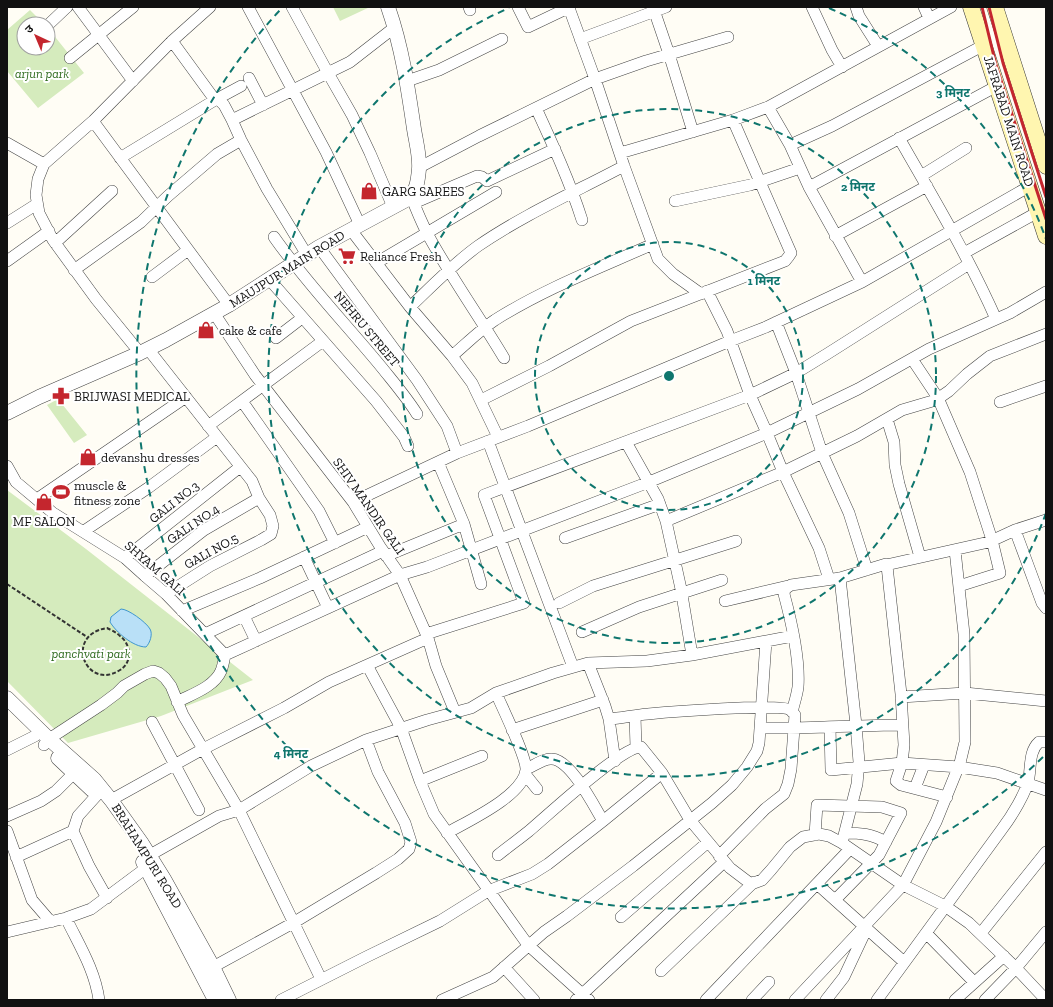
<svg xmlns="http://www.w3.org/2000/svg" width="1053" height="1007" font-family="'Zilla Slab','Noto Sans Devanagari',serif">
<rect width="100%" height="100%" fill="#fffdf5"/>
<!-- green -->
<path fill="#d5ebbd" d="M333 7H370L340 21Z
M30 10 44 24H24V48H48V28L84 73 38 108 7 71V30Z
M58 399 87 435 74 443 47 405Z
M7 490 86 549 253 680 161 716 68 743 7 681Z"/>
<!-- water -->
<path fill="#b9e0f7" stroke="#3f96cf" d="M121 609C128 609 146 622 150 629 153 634 150 643 146 647 133 647 116 632 110 622L111 617Z"/>
<g fill="none" stroke-linecap="round" stroke-linejoin="round">
<!-- minor casing -->
<g stroke="#444" stroke-width="12">
<path id="minor" d="M78 7 133 81
M248 7 326 152 360 225
M292 7 328 73 352 115 370 153 393 207
M469 7 470 10
M518 7 528 27 570 7
M653 7 669 54 693 132
M812 7 832 50 842 67
M856 7 859 16 878 46
M924 7 929 18
M569 8 595 79 624 166 658 259 673 274 701 294
M48 25 67 7
M580 39 666 7
M172 41 215 100 241 86
M70 58 133 7
M249 78 263 105
M407 81 439 70 502 39
M768 107 790 145 809 187 862 282
M536 108C553 145 570 182 582 220
M232 120 350 62 395 27
M93 121 229 305
M899 138C933 197 968 256 996 319
M7 143 44 164
M790 145 832 126 984 45
M620 153 733 120 768 107 951 7
M120 158 215 100H219L224 105 232 120 241 140 267 189 307 255
M420 167 479 136 595 79 646 61 728 37
M921 176 966 148
M809 187 997 86
M411 196C416 209 421 221 427 233 450 276 479 316 504 358
M675 201 750 185 800 168
M414 203 477 176 482 177 487 181 555 149
M7 223 37 204
M351 230 410 307 452 356 472 383 498 437
M835 236 927 186
M274 237C307 284 347 325 383 369 395 384 407 398 417 414
M55 243 112 191
M319 247 417 380 447 426 457 453
M964 253 1038 212
M7 261 49 231
M376 263 496 192
M74 270 141 222 168 196 217 154 241 140
M152 277 188 250
M269 279 376 401 404 437 408 446
M707 291 727 331 750 395 767 433 783 472 819 548 829 579
M410 307C432 286 453 264 478 246 523 215 575 192 624 166
M214 313 255 375 353 502 381 548 400 575 428 638 436 666 455 712
M776 322 796 373 822 453 849 513 867 570
M276 338 302 318
M148 349 252 481 259 498 270 515 273 526 271 534 261 540 210 566 166 594
M140 353 96 299 53 240 39 213 36 195 38 179 44 164 93 121 172 41 210 7
M452 356C466 344 480 330 495 320 544 289 599 268 653 244
M912 359 938 398 970 472 992 540 1000 573 959 586
M481 400 549 366 631 321 785 261 789 256 791 253 733 120
M242 401 319 511 335 543
M1000 402 1046 386
M887 419 894 442 895 465 899 484 920 557
M208 426 323 341
M488 441 573 667
M626 442 658 499 666 521 681 589 692 655
M7 466 16 482 53 513 125 558 145 576 166 594 225 655C224 660 223 666 221 671 214 687 192 694 177 702
M37 499 186 397
M353 502 457 453 528 426 730 341 766 327 862 282 1030 186
M666 521 783 472 857 436 902 410 936 400 949 391 967 374 990 356 1046 334
M464 524 481 584
M1015 530 1042 603 1046 608
M84 531 148 488 217 437
M565 538 660 504
M386 556 464 524 438 462
M304 557 328 608
M125 558 240 467
M886 565 989 542 1015 530 1046 520
M145 576 204 530 259 498
M840 578 856 725 859 762 857 784 842 843
M725 601 788 586
M559 603 593 586 736 541
M182 611 260 578 368 527
M244 616 256 641
M582 632 639 607 722 580
M205 634 383 551
M426 634 524 603 484 495 750 395 796 373 827 354 969 264
M225 655 400 575 427 567 649 482 767 433 858 389 929 349 1010 313 1046 292
M588 663 605 706 609 719 615 761
M367 665 401 728 420 781 434 814 528 945 589 1000
M901 697 965 693 1046 701
M792 712C794 704 797 695 798 687 800 660 791 620 784 594L785 589 791 585 840 578 886 564 887 566 901 694 904 745 902 763 896 781 901 785 947 797
M635 716 636 747
M609 719C622 718 635 715 648 714 668 712 780 703 791 710 792 711 794 714 795 715L791 769 788 784 784 794 765 809 719 856
M152 722 199 810
M830 727 831 770 902 763 959 767 997 773 1046 790
M760 728C808 729 855 725 902 725
M512 730 603 700
M44 745 49 739 101 705 117 693 124 686 145 674 153 671 159 673 165 678 171 686 183 715 239 810 321 979
M7 750 35 736
M526 769C534 766 544 758 552 759 571 760 594 806 603 821
M525 774 537 789
M420 781 482 756
M915 788 924 765
M97 795 78 816 73 831 89 866 107 898
M111 800 203 749 284 708 329 682 428 638
M7 816 41 801 56 791 74 773
M7 831 32 900 51 922
M447 833C468 821 523 796 526 770 527 758 502 707 496 693
M845 833C861 833 871 834 886 842
M815 835 817 805 882 807 901 813 879 855 835 900
M150 855 219 816 239 810 311 766 366 740 427 720 471 708 496 693 553 673 588 663 647 661 692 655 793 636
M498 855C508 847 519 839 529 831 548 815 621 747 641 747L662 773 690 820 730 868 751 884 762 880 771 870 790 847 803 837 819 834 829 836 842 843 903 885 945 906 969 923 1016 968 1046 1000
M16 857 73 831
M817 884 904 962
M621 917 708 842
M66 918C79 945 95 970 99 1000
M7 932 66 918 91 909 146 868
M926 933 974 982
M981 933 1046 852
M213 967 293 923 376 873 398 859 409 849 411 842 405 823 378 772 366 740
M504 967 534 1000
M661 971 754 882
M281 1000 366 957 440 921 488 891 532 874 548 864 603 821 662 773
M442 1000 493 977 544 932 567 916 633 866 712 803 732 785 747 767 757 751 759 743 766 641
M576 1000 724 862
M706 1000 850 849
M752 1000 769 982
M795 1000 903 885 936 822 960 763 965 742 964 634 955 550
M826 1000 844 977 867 928
M877 1000 1002 829C1011 817 1027 792 1029 777 1031 766 1029 751 1039 742H1046
M955 1000 1004 956
M985 1000 1016 968 1046 932"/>
</g>
<!-- tertiary casing -->
<g stroke="#444" stroke-width="15">
<path id="tertiary" d="M7 413 39 397 140 353 166 340 229 305 319 247 408 199C417 191 418 180 419 169 420 156 416 142 414 129 408 88 402 47 388 7
M7 698 49 739 94 779 111 800 141 842 164 879 213 967 229 1000
M58 758 92 790
M143 862 215 1000"/>
</g>
<!-- secondary casing -->
<g stroke="#333" stroke-width="17">
<path id="secondary" d="M971 7 1046 236
M995 7 1046 166"/>
</g>
<!-- path -->
<path stroke="#333" stroke-width="2" stroke-dasharray="4 2" stroke-linecap="butt" d="M7 577V581
M7 584 87 637
M107 628C111 630 116 632 120 636 131 644 133 662 120 670 86 692 63 635 107 628Z"/>
<!-- minor -->
<use href="#minor" stroke="#fff" stroke-width="11"/>
<!-- tertiary -->
<use href="#tertiary" stroke="#fff" stroke-width="14"/>
<!-- secondary -->
<use href="#secondary" stroke="#fff6b0" stroke-width="16"/>
<!-- rail -->
<path stroke="#c4262e" stroke-width="3" d="M982 7 996 65 1046 219
M989 7 1003 63 1046 197"/>
</g>
<!-- distance rings -->
<g fill="none" stroke="#0f766e" stroke-width="2" stroke-dasharray="7 5">
<circle cx="669" cy="376" r="134"/>
<circle cx="669" cy="376" r="267"/>
<path d="M1046 513A401 401 0 1 1 509 8M829 8A401 401 0 0 1 1046 239"/>
<path d="M1043 757A534 534 0 0 1 282 8"/>
</g>
<!-- icons -->
<defs>
<g id="shop-bare" transform="scale(1.38)"><path d="M-5-2.5h2.3a2.7 3.5 0 0 1 5.4 0H5L5.5 6h-11ZM-1.5-2.5h3a1.5 2.3 0 0 0-3 0Z" fill="#c4262e" stroke="#fff" stroke-width="2.5" paint-order="stroke"/></g>
<g id="supermarket-bare" transform="scale(1.38)"><path d="M-6-5.5h2.5l.6 2H6L4.5 2H-2.5L-4.4-4H-6ZM-1.5 3.2a1.3 1.3 0 1 0 .1 0ZM3 3.2a1.3 1.3 0 1 0 .1 0Z" fill="#c4262e" stroke="#fff" stroke-width="2.5" paint-order="stroke"/></g>
<g id="pharmacy-bare" transform="scale(1.38)"><path d="M-2-6h4v4h4v4h-4v4h-4v-4h-4v-4h4Z" fill="#c4262e" stroke="#fff" stroke-width="2.5" paint-order="stroke"/></g>
<g id="stadium-bare" transform="scale(1.38)"><path d="M0-5a6.5 5 0 1 0 0 10a6.5 5 0 1 0 0-10ZM-3.5-1.8h7v3.6h-7Z" fill="#c4262e" stroke="#fff" stroke-width="2.5" paint-order="stroke"/></g>
</defs>
<g fill-rule="evenodd">
<use href="#shop-bare" x="369" y="191"/>
<use href="#supermarket-bare" x="347" y="256"/>
<use href="#shop-bare" x="206" y="330"/>
<use href="#pharmacy-bare" x="61" y="396"/>
<use href="#shop-bare" x="88" y="457"/>
<use href="#stadium-bare" x="61" y="492"/>
<use href="#shop-bare" x="44" y="502"/>
</g>
<g text-anchor="middle" dominant-baseline="central" stroke-width="4" stroke-linejoin="round" paint-order="stroke">
<!-- park labels -->
<g font-size="13" font-style="italic" fill="#2f6b1f" stroke="#fff">
<text x="42" y="73">arjun park</text>
<text x="91" y="653">panchvati park</text>
</g>
<!-- street labels -->
<g font-size="13" fill="#111" stroke="#fff">
<text transform="translate(1009 121) rotate(72)">JAFRABAD MAIN ROAD</text>
<text transform="translate(287 269) rotate(-32)">MAUJPUR MAIN ROAD</text>
<text transform="translate(367 329) rotate(50)">NEHRU STREET</text>
<text transform="translate(174 502) rotate(-38)">GALI NO.3</text>
<text transform="translate(369 506) rotate(55)">SHIV MANDIR GALI</text>
<text transform="translate(193 524) rotate(-34)">GALI NO.4</text>
<text transform="translate(211 551) rotate(-29)">GALI NO.5</text>
<text transform="translate(155 568) rotate(41)">SHYAM GALI</text>
<text transform="translate(147 856) rotate(58)">BRAHAMPURI ROAD</text>
</g>
<!-- poi labels -->
<g font-size="13" fill="#111" stroke="#fff" text-anchor="start">
<text x="382" y="191">GARG SAREES</text>
<text x="360" y="256">Reliance Fresh</text>
<text x="219" y="330">cake &amp; cafe</text>
<text x="74" y="396">BRIJWASI MEDICAL</text>
<text x="101" y="457">devanshu dresses</text>
<text x="74" y="485">muscle &amp;<tspan x="74" dy="15">fitness zone</tspan></text>
<text x="44" y="521" text-anchor="middle">MF SALON</text>
</g>
</g>
<circle cx="669" cy="376" r="6" fill="#0f766e" stroke="#fff" stroke-width="2"/>
<g font-size="12" text-anchor="middle" font-weight="bold" fill="#0f766e" stroke="#fff" stroke-width="4" stroke-linejoin="round" paint-order="stroke">
<text x="953" y="97">3 मिनट</text>
<text x="858" y="191">2 मिनट</text>
<text x="764" y="285">1 मिनट</text>
<text x="291" y="758">4 मिनट</text>
</g>
<!-- border -->
<rect width="1053" height="1007" fill="none" stroke="#111111" stroke-width="16"/>
<!-- north arrow -->
<g transform="translate(36 36) rotate(316)"><circle r="19" fill="#ffffff" stroke="#a0a0a0"/>
<path d="M0-3L7 15L0 10L-7 15Z" fill="#c4262e"/>
<text y="-6" font-size="11" font-weight="bold" text-anchor="middle" fill="#111111">उ</text>
</g>
</svg>
